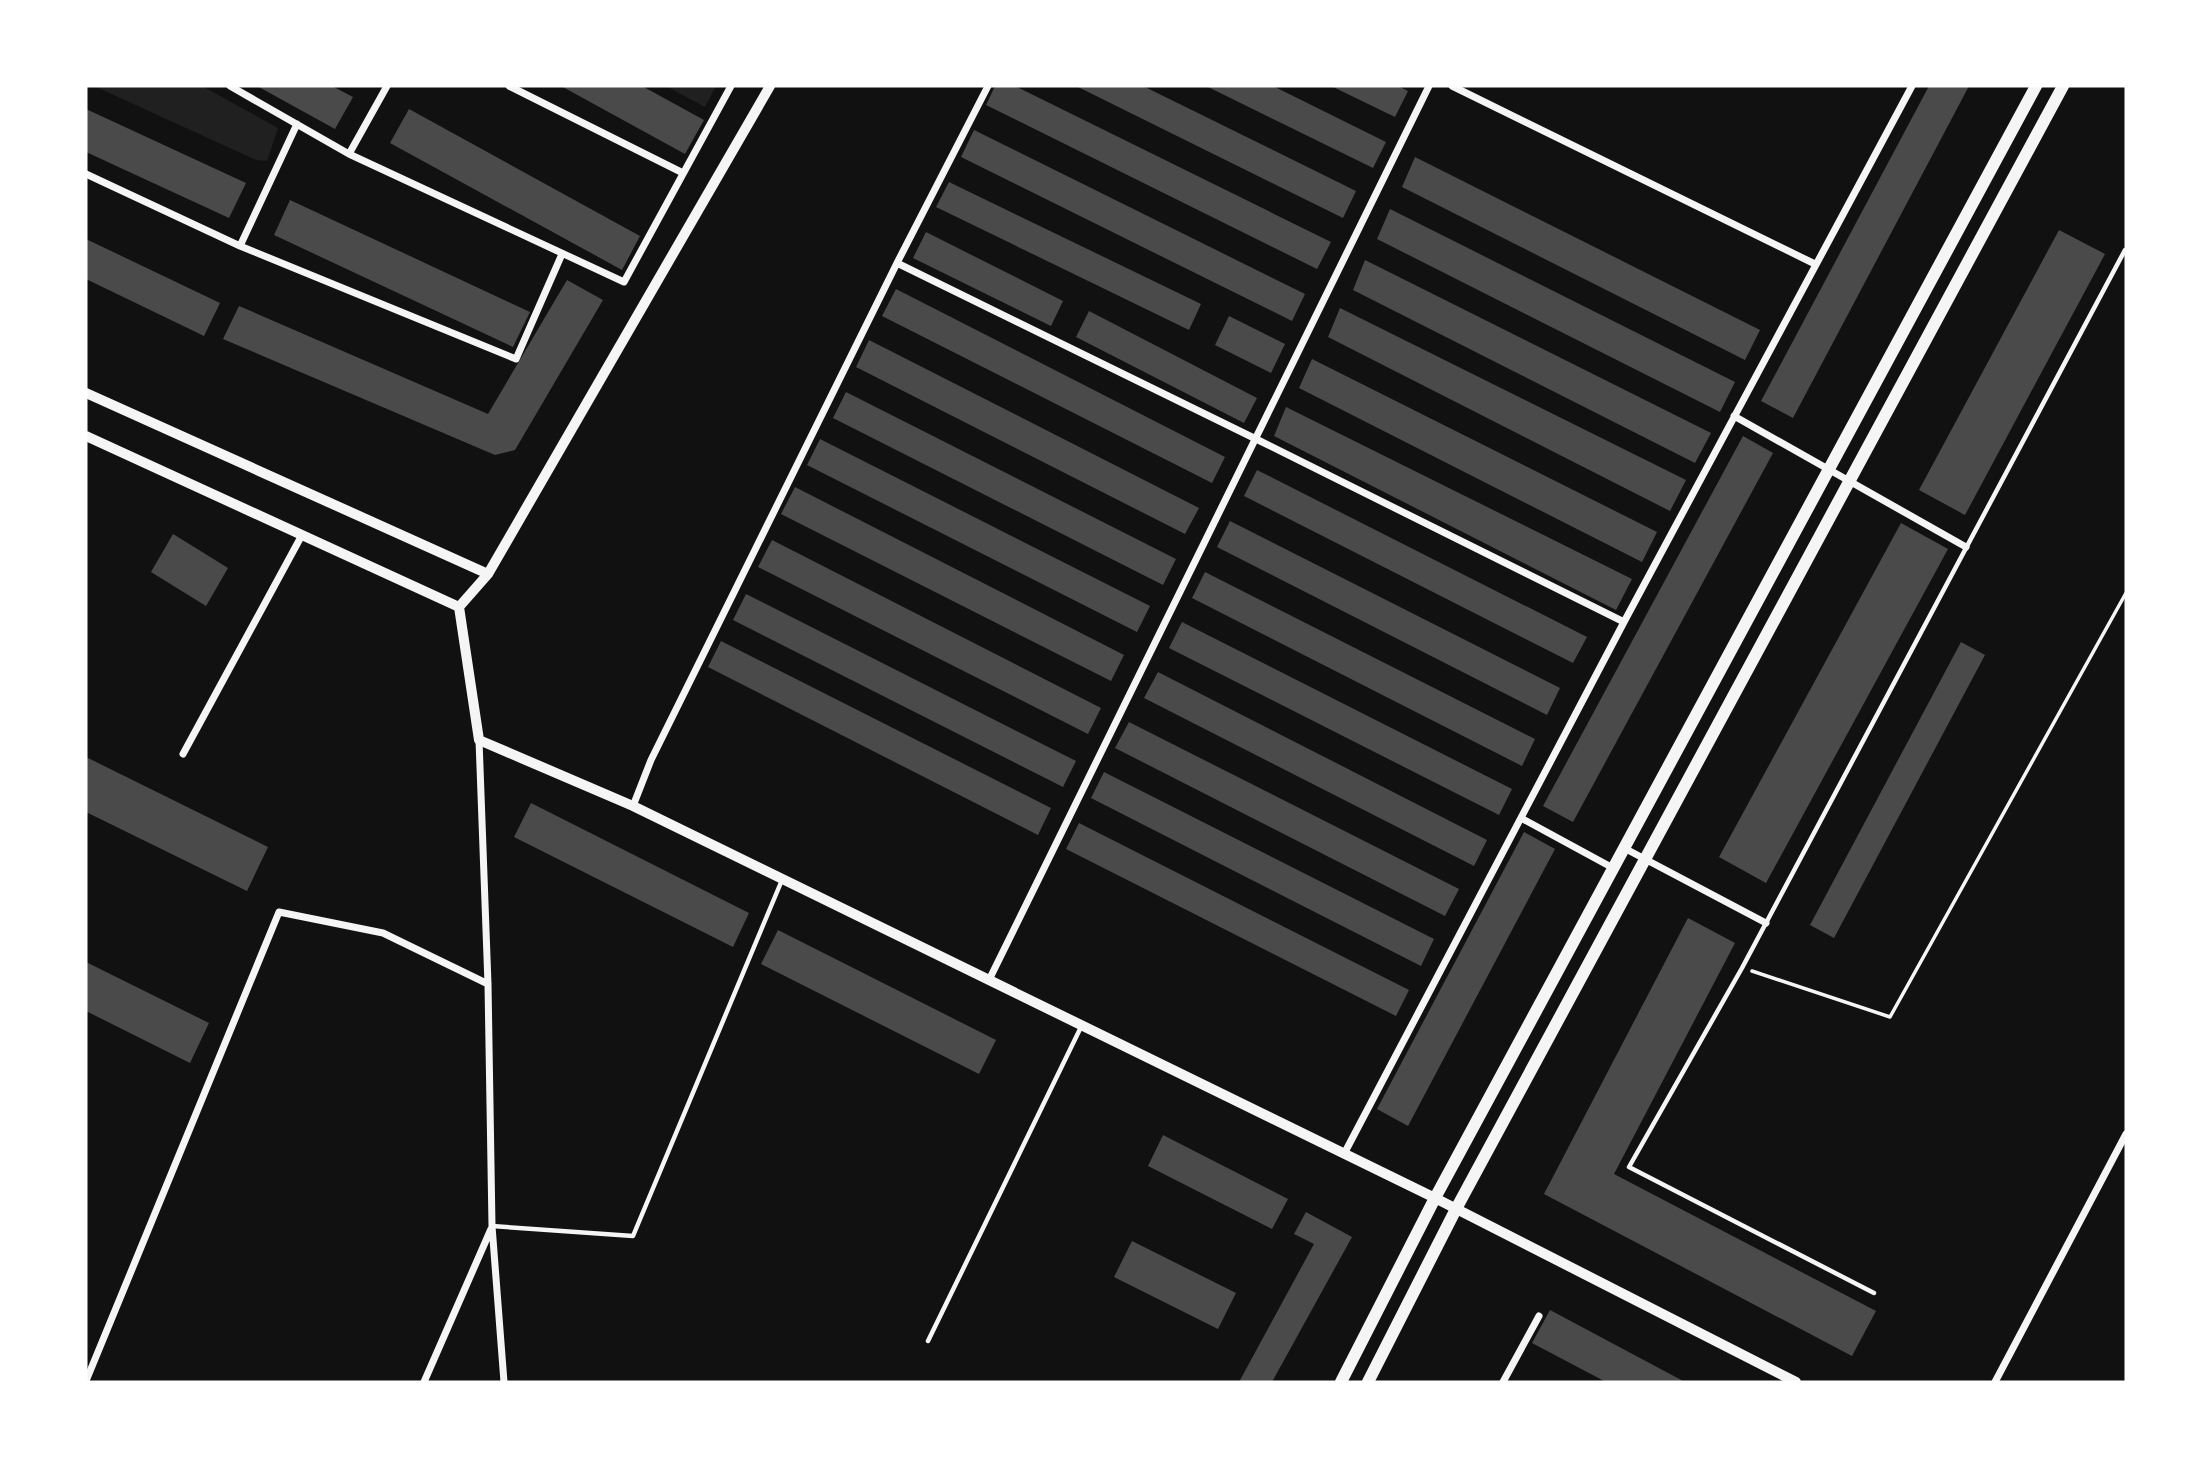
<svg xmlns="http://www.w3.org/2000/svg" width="2212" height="1468" font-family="'Fira Sans Condensed',sans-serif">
<rect width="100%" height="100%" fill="#111"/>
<!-- green -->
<path fill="#202020" d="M94 86H202L278 128 267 161 256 160Z
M666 86H716L705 107Z"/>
<!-- building -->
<path fill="#4a4a4a" d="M257 86H332L353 97 335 129Z
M561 86H642L704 120 685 154Z
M995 86H1015L1331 242 1317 269 986 105Z
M1076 86H1143L1356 191 1343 218Z
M1206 86H1273L1386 142 1373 168Z
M1331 86H1398L1408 91 1395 117Z
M1929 86H1969L1793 418 1761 401Z
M86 109 246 183 229 218 86 152Z
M409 109 640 236 622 270 390 143Z
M974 130 1305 294 1292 321 961 157Z
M1415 157 1760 330 1745 360 1402 187Z
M949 182 1201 304 1189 330 936 207Z
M290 200 530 312 513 347 274 235Z
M1390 209 1735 382 1720 412 1377 239Z
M2059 230 2105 254 1965 515 1919 490Z
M926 232 1063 301 1051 326 913 258Z
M86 239 220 303 204 336 86 279Z
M1365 260 1711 433 1695 463 1353 290Z
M567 280 603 300 515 450 495 455 223 339 239 306 488 414Z
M896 289 1225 457 1212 483 882 316Z
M1340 308 1686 480 1670 511 1328 337Z
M1089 311 1257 398 1244 423 1076 337Z
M1229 316 1285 344 1271 373 1215 345Z
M869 340 1199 508 1185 534 856 367Z
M1312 359 1657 532 1642 562 1299 388Z
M846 392 1176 559 1163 585 833 418Z
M1286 407 1632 579 1616 610 1274 436Z
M1743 436 1773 453 1573 822 1543 806Z
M820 439 1150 606 1137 632 807 465Z
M1257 470 1587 637 1573 663 1244 496Z
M795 487 1124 655 1111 681 781 514Z
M1230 521 1560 688 1547 715 1217 547Z
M1901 523 1948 549 1766 883 1719 857Z
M173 534 228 568 206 606 151 572Z
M772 540 1101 708 1088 734 758 567Z
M1205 572 1535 739 1522 766 1192 598Z
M746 594 1076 761 1063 787 733 620Z
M1182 622 1512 789 1499 815 1169 648Z
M721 641 1051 808 1038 835 708 667Z
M1961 642 1985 655 1834 938 1810 925Z
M1158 672 1487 840 1474 866 1144 698Z
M1129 722 1459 889 1445 916 1115 748Z
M86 757 268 847 247 891 86 812Z
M1104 772 1434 939 1421 966 1091 798Z
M531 803 749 913 733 947 514 837Z
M1079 823 1409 990 1396 1016 1066 849Z
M1524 832 1555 849 1408 1126 1377 1109Z
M1688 918 1735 943 1614 1174 1876 1311 1852 1356 1544 1194Z
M778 930 996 1040 979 1074 761 964Z
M86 962 209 1023 190 1063 86 1011Z
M1163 1135 1288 1199 1272 1229 1148 1166Z
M1306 1212 1352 1237 1272 1382H1239L1314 1244 1294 1234Z
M1132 1241 1236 1293 1218 1329 1114 1277Z
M1550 1310 1685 1382H1606L1532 1343Z"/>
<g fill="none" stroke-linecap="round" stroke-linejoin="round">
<!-- path -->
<path stroke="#f5f5f5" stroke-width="3.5" d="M1752 971 1890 1017 2126 593"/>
<!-- service -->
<path stroke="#f5f5f5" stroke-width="4.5" d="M492 1226 633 1236 782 880
M1874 1293 1629 1167 1742 968 2125 250
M928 1341 1081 1027"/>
<!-- minor -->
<path stroke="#f5f5f5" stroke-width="7" d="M230 86 349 154 624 282 731 86
M509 86 683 173
M1452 86 1815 264
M349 154 387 86
M86 174 240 246 516 359 562 254
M240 246 297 124
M897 263 1256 439 1624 622 1344 1154
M1734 416 1966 547
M1624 622 1912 86
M479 740 488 984 492 1226 504 1382
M183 754 302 535
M633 806 651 760 897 263 988 86
M1521 818 1613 868
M1624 848 1766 923
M989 980 1429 86
M86 1381 279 912 383 933 488 984
M424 1382 491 1229
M1503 1382 1539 1316
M1995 1382 2126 1134"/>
<!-- tertiary -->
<path stroke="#f5f5f5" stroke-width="10" d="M770 86 488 574 459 607 479 740 633 806 1435 1198 1796 1382
M86 393 488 574
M86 436 459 607"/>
<!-- secondary -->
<path stroke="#f5f5f5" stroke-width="12" d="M1341 1382 1435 1198 2036 86
M1368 1382 1456 1209 2063 86"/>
</g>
<!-- border -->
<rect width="2212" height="1468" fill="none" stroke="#ffffff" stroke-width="175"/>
</svg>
